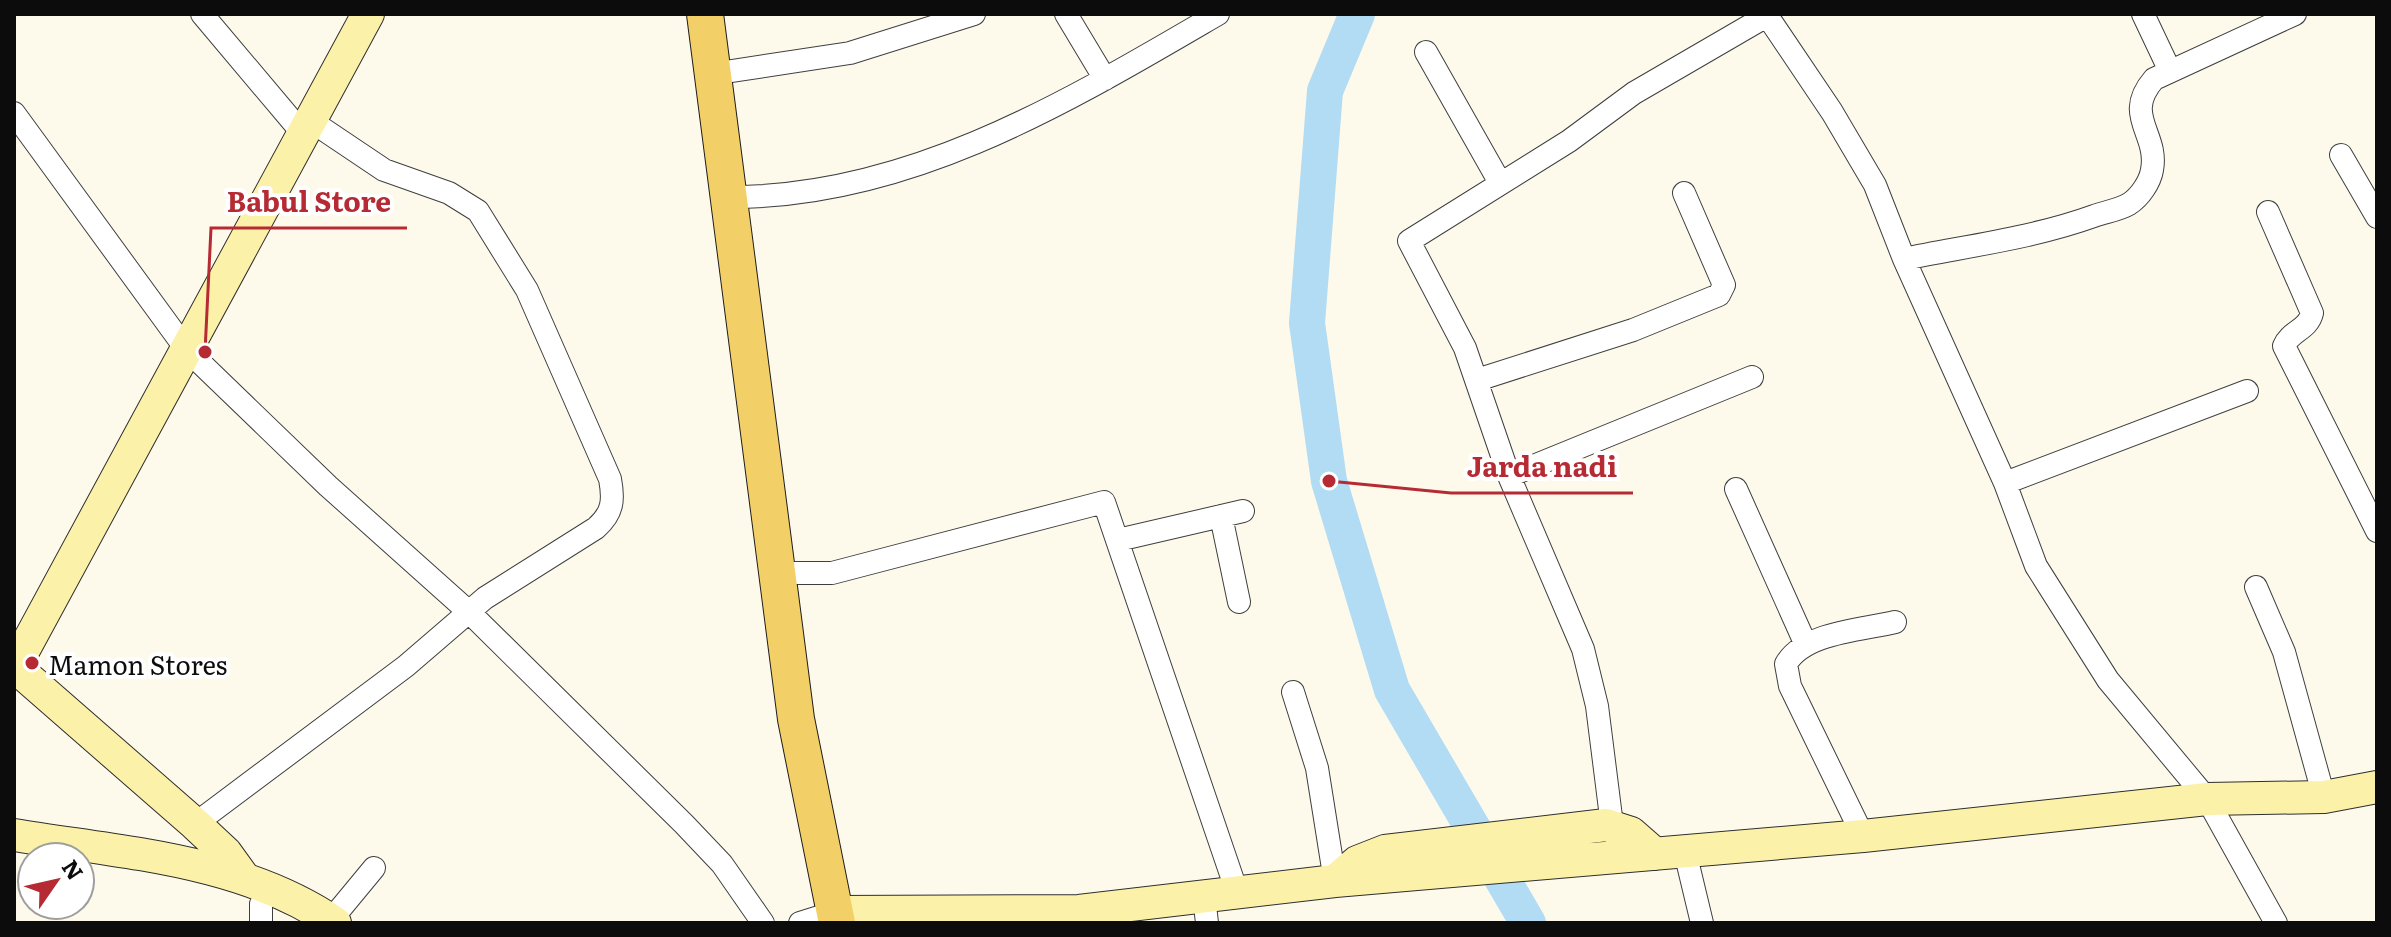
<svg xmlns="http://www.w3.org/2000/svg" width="2391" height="937" font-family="Literata,serif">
<rect width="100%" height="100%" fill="#fefaeb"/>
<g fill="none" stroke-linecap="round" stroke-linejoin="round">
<!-- river -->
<path stroke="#b2dcf3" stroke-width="36" d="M1357 14 1325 91 1307 323 1329 481 1392 690 1528 923"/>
<!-- street casing -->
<g stroke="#3f3f3f" stroke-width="24">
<path id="street" d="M202 14 304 135
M1066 14 1105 79
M1766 14 1832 112 1875 185 1904 259 2005 483 2036 566 2108 680 2207 799 2276 923
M2143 14 2170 71
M1426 52 1499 181
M712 74 850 53 974 14
M14 113 186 349 328 486 470 613 684 824 722 864 763 923
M2341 155 2377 217
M729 197C909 198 1067 102 1218 14
M2268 212 2312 313C2308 330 2290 331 2284 346L2377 531
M1904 259C1967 246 2033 238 2094 216 2105 212 2119 210 2129 204 2140 197 2150 182 2152 170 2159 133 2122 116 2154 79L2295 14
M1477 380 1633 330 1719 295 1724 285 1684 193
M1509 476 1752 377
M2005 483 2247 391
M1736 489 1806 645
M1221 516 1239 602
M1118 540 1243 511
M778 573H832L1104 502 1237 892
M2256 587 2284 652 2324 797
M1293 692 1317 768 1335 881
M195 824 406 666 485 598 596 528C613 513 614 500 610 479L527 290 478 211 449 193 384 170 311 121
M1612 825 1597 706 1583 649 1509 476 1465 348 1409 241 1569 141 1634 93 1770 14
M1863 836 1790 686 1786 664C1804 632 1863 630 1895 622
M1685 852 1702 923
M1204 897 1207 923
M261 904V923
M331 920 374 868
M800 923 835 912"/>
</g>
<!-- secondary casing -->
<g stroke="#2e2e2e" stroke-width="34">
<path id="secondary" d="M14 666 195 824 226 853 244 878
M14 668 368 14
M14 835C123 853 241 859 335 923
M1335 881 1357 862 1385 851 1606 825 1631 833 1655 854
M835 912 1079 911 1335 881 1863 836 2207 799 2324 797 2377 787"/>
</g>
<!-- primary casing -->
<g stroke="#1d1d1d" stroke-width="38">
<path id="primary" d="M705 14 796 719 837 923"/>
</g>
<!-- street -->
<use href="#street" stroke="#fff" stroke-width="22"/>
<!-- secondary -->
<use href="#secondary" stroke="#fcf1a9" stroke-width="32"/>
<!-- primary -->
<use href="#primary" stroke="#f3cf67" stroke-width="36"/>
</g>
<!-- markers -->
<circle fill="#b62a33" stroke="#fff" stroke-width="3" cx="32" cy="663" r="8"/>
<g text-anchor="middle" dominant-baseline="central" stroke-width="8" stroke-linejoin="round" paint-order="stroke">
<!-- poi labels -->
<g font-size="26" fill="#0c0c0c" stroke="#fff" text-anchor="start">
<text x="48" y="663">Mamon Stores</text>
</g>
</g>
<!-- callouts -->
<path fill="none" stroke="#b62a33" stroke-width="3" d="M205 352L211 228H407M1329 481L1451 493H1633"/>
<g fill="#b62a33" stroke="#fff" stroke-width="3">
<circle cx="205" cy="352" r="8"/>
<circle cx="1329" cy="481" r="8"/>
</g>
<g font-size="28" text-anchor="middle" font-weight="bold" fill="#b62a33" stroke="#fff" stroke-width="8" stroke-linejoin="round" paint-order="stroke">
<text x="309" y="212">Babul Store</text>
<text x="1542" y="477">Jarda nadi</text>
</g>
<!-- border -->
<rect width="2391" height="937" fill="none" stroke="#0c0c0c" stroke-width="32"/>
<!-- north arrow -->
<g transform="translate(56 881) rotate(56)"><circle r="38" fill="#ffffff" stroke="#9e9e9e" stroke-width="2"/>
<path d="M0-6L14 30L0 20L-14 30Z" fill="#b62a33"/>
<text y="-12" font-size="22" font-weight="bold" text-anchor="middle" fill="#0c0c0c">N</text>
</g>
</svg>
